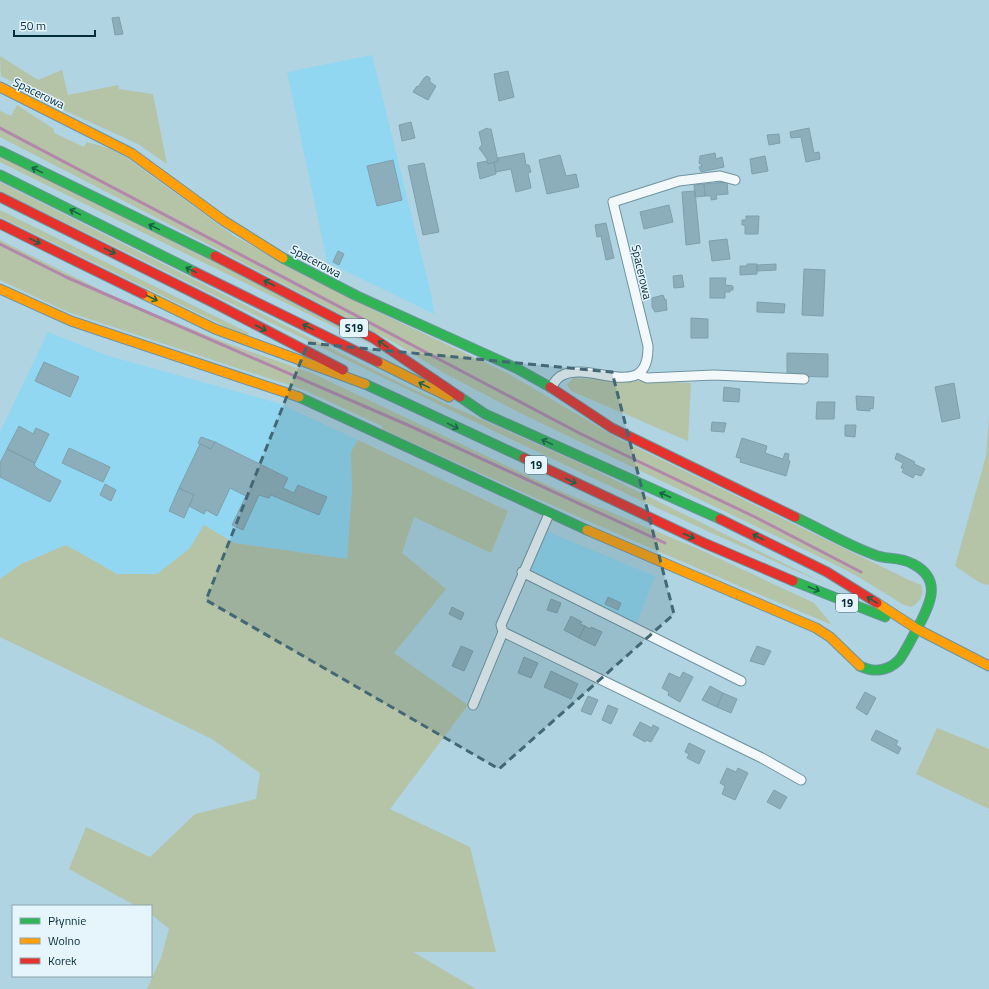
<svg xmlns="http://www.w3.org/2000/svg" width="989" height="989" font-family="'Titillium Web',sans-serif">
<rect width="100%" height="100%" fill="#b0d4e2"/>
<!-- built -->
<path fill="#91d7f1" d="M372 55 431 294 434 314 327 262 287 72Z
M48 332 109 356 278 403 358 440 351 452 352 490 347 559 234 543 204 526 190 548 157 574H117L66 545 21 564 0 579V432Z
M546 531 655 576 636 626 528 577Z"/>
<!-- green -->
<path fill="#b5c3a7" d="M0 56 38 80 62 70 68 95 118 85 119 89 153 94 167 164 138 144 33 96 31 91 1 76Z
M17 105 54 129V133L84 147 87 142 108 148 127 158 234 236 357 302 507 373 619 439 909 580 921 585C925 594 920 603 911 607L904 605 857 576 834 564 518 412 444 373 395 343 215 248 0 137V111L11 116Z
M0 156 255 282 385 352 0 162Z
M0 182 406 386 584 465 826 584C547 462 275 323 0 191Z
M0 210 249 333 247 337 0 217Z
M0 240 127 303 224 342 314 374 558 490 703 551 814 603 832 625C681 562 531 497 382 429V426L304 390 68 312 0 280Z
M573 378 691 383 688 441 571 391 567 385Z
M989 419V585L980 583 955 566 986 456Z
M358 440 508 511 491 553 414 517 402 553 446 589 394 653 468 705 390 809 470 847 496 952H413L476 989H147L161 958 169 929 151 914V906H136L69 869 86 827 150 857 195 814 256 799 260 773 212 739 0 637V579L21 564 66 545 117 574H157L190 548 204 525 234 543 347 559 352 490 351 452Z
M937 728 989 749V809L916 774Z"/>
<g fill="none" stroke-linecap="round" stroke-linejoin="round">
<!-- stream -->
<path stroke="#b287ab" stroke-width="3" d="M0 128 581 434 755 517 861 572
M0 244 66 277 410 426 665 543"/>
</g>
<!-- building -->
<path fill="#8caeba" stroke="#7ea0ac" d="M119 17 123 34 115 35 112 18Z
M508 71 514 97 499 101 494 74Z
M427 76 430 78V82L436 86 428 100 413 92 417 86 418 87 424 78Z
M411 122 415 138 402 141 399 125Z
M487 128 488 129H491L498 161 488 164 487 159 479 148 482 145 479 132Z
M809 128 814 153 819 152 820 159 806 162 801 137 791 138 790 132Z
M779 134 780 143 769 145 767 135Z
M524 153 526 165H529L531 172 528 173 531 188 516 192 511 169 496 172 494 162 498 161V158Z
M715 153 716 159 722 157 724 167 701 172 699 167 702 166 699 163 700 156Z
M560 155 566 176 576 174 579 187 547 194 539 160Z
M765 156 768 171 752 174 750 159Z
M393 160 402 200 377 206 367 166Z
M487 161 488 164 494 162 496 174 480 179 477 163Z
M424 163 439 232 423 235 408 166Z
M727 182 728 194 716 195 717 199 711 200V196H705L704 184Z
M704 184 705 196 695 197 694 185Z
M695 191 700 243 686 245 682 192Z
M669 205 673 222 644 229 640 212Z
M746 216H759L758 234H745V225H742V220H746Z
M606 223 614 258 606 260 601 236 597 237 595 225Z
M727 239 730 259 712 261 709 241Z
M338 251 344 254 339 265 333 262Z
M747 264H757V274L740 275V266H747Z
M776 264V270L757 271V265Z
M804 269 825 270 823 316 802 315Z
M682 275 684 287 674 288 673 276Z
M710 278H726L725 285 733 286V290H730V292H725V298H710Z
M663 295 665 300 666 299 667 310 655 312 652 307V298Z
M757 302 785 304 784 313 757 312Z
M691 318 708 319V338H691Z
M787 353 828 354V377L787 376Z
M44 362 79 377 70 397 35 381Z
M954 383 960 418 942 422 935 387Z
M724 387 740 389 739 402 723 401Z
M856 396 874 397 873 409 870 408V411L857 410Z
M817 402H835L834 419H816Z
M712 422 726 423 724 432 711 431Z
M845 425H856L855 437 845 436Z
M19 426 33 434 36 428 49 434 35 463 7 449Z
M201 437 215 442 211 449 198 443Z
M742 438 767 446 765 453 783 459 785 453 789 454 788 460 790 461 786 476 740 462 741 459 736 457Z
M215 442 288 478 283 488 294 493 298 485 327 497 319 515 271 495 269 498 259 495 243 530 232 525 246 496 230 488 217 516 206 510 204 514 189 506 194 495 179 488 200 444 211 449Z
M69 448 110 467 103 482 62 463Z
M7 449 35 463 34 465 38 469 61 481 50 502 0 477V463Z
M897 453 915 462 914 464 925 469 921 476 915 474 913 478 902 472 904 469 901 468 903 463 895 459Z
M105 484 116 490 111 501 100 495Z
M179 488 194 495 184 518 169 511Z
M608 597 621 603 618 610 605 604Z
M551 599 561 603 557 613 547 610Z
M452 607 464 613 461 620 449 614Z
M571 616 582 622 580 624 585 626 579 638 564 630Z
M585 626 590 629 591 627 602 632 595 646 579 638Z
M461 646 473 651 464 671 452 666Z
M757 646 771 651 764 665 750 661Z
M524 657 538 663 531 678 518 673Z
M551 671 578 684 571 699 544 687Z
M683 672 693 677 680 702 668 695 669 692 662 688 669 673 680 678Z
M710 686 723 693 717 707 702 700Z
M865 692 876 698 867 715 856 708Z
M723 693 737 699 731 713 717 707Z
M588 696 598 700 591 715 581 711Z
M608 705 618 709 611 724 602 720Z
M640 722 652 728 653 725 659 728 651 742 646 740 645 742 633 735Z
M876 730 898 741 896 745 901 748 898 754 871 740Z
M689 743 705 751 699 764 687 758 689 754 685 752Z
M727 768 736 772 738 768 748 773 735 800 722 794 725 786 720 783Z
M774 790 787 797 780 809 767 802Z"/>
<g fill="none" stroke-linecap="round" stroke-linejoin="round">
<!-- street casing -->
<g stroke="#6f939e" stroke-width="11">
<path id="street" d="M638 374 647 378 714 375 804 379
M551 388C554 383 557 377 563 375 591 361 649 404 648 346L613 202 679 181 720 176 735 180
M522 572 741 681
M503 632 762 758 801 780
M473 705 503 632 501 625 549 514"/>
</g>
<!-- fast casing -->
<g stroke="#6f939e" stroke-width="11">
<path id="fast" d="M0 151 215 256
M0 175 195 272
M283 258 357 296 516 368 550 387
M365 384 524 458
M299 397 587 530
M460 397 485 414 720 519
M795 517C821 529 847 545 875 555 886 560 899 556 913 564 944 580 929 606 917 629 911 639 906 651 899 660 888 671 874 673 860 666
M793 581 885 617"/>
</g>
<!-- slow casing -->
<g stroke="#6f939e" stroke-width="11">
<path id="slow" d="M0 87 131 153 224 221 283 258
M0 289 71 321 299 397
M143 294 215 329 365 384
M378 362 449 397
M587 530 816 628 830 637 860 666
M877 603 917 629 989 666"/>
</g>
<!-- jam casing -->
<g stroke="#6f939e" stroke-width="11">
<path id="jam" d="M0 197 214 303 343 370
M0 224 143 294
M215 256 373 338 460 397
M195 272 378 362
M550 387 612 428 795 517
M524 458 704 543 793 581
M720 519 827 572 877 603"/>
</g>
<!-- street -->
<use href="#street" stroke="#f3f9fb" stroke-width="9"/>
<!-- fast -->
<use href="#fast" stroke="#30b455" stroke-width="9"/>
<!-- slow -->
<use href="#slow" stroke="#ff9f0a" stroke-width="9"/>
<!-- jam -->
<use href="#jam" stroke="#e5322d" stroke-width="9"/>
</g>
<!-- one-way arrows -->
<defs><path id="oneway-shaft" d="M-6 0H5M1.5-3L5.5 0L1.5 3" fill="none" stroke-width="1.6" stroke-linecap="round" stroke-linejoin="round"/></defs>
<g stroke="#176345">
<use href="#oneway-shaft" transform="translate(37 170) rotate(-154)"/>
<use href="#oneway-shaft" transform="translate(75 212) rotate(-154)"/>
<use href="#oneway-shaft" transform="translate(154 227) rotate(-154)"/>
<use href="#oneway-shaft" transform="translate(35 241) rotate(26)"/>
<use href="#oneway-shaft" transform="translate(110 251) rotate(26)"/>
<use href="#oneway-shaft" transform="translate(191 270) rotate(-154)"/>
<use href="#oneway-shaft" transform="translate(269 283) rotate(-152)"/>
<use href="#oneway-shaft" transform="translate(152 298) rotate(26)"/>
<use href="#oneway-shaft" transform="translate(308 327) rotate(-154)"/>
<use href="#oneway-shaft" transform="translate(261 328) rotate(28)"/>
<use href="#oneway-shaft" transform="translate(383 344) rotate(-146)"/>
<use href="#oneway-shaft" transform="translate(424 385) rotate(-154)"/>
<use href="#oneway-shaft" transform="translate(453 426) rotate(26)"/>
<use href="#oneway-shaft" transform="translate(547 442) rotate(-155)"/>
<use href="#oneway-shaft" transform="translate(571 481) rotate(25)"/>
<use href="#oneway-shaft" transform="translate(665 495) rotate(-157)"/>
<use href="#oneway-shaft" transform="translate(689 536) rotate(25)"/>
<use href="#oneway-shaft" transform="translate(758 537) rotate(-153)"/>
<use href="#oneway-shaft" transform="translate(814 589) rotate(22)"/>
<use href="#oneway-shaft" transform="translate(872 600) rotate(-148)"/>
</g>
<!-- marked area -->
<path fill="#426775" fill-opacity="0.2" stroke="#426775" stroke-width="3" stroke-dasharray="8 5" stroke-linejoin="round" d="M308 343 612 372 674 614 499 769 206 600Z"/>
<g text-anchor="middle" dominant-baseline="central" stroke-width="3" stroke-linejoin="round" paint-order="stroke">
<!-- shield labels -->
<g fill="#e6f5fc" stroke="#496974" stroke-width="1">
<rect x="340" y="319" width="28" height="18" rx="3"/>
<rect x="525" y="456" width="22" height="18" rx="3"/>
<rect x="836" y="594" width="22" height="18" rx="3"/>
</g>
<g font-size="11" font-weight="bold" fill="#062d3a">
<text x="354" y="328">S19</text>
<text x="536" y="465">19</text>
<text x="847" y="603">19</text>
</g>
<!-- street labels -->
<g font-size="12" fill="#062d3a" stroke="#e6f5fc">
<text transform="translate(39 93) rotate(26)">Spacerowa</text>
<text transform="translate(316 261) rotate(28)">Spacerowa</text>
<text transform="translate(642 272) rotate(77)">Spacerowa</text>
</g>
</g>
<!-- legend -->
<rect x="12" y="905" width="140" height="72" fill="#e6f5fc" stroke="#8ca5ae"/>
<rect x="20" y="918" width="20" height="6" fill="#30b455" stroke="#8ca5ae"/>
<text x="48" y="925" font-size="12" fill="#062d3a">Płynnie</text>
<rect x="20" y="938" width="20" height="6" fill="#ff9f0a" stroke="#8ca5ae"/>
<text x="48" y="945" font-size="12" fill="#062d3a">Wolno</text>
<rect x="20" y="958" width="20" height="6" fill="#e5322d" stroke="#8ca5ae"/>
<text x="48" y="965" font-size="12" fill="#062d3a">Korek</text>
<!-- scale -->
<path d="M14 30v6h81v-6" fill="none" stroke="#062d3a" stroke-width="2"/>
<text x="20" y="30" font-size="12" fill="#062d3a" stroke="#e6f5fc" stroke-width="3" paint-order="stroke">50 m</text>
</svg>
